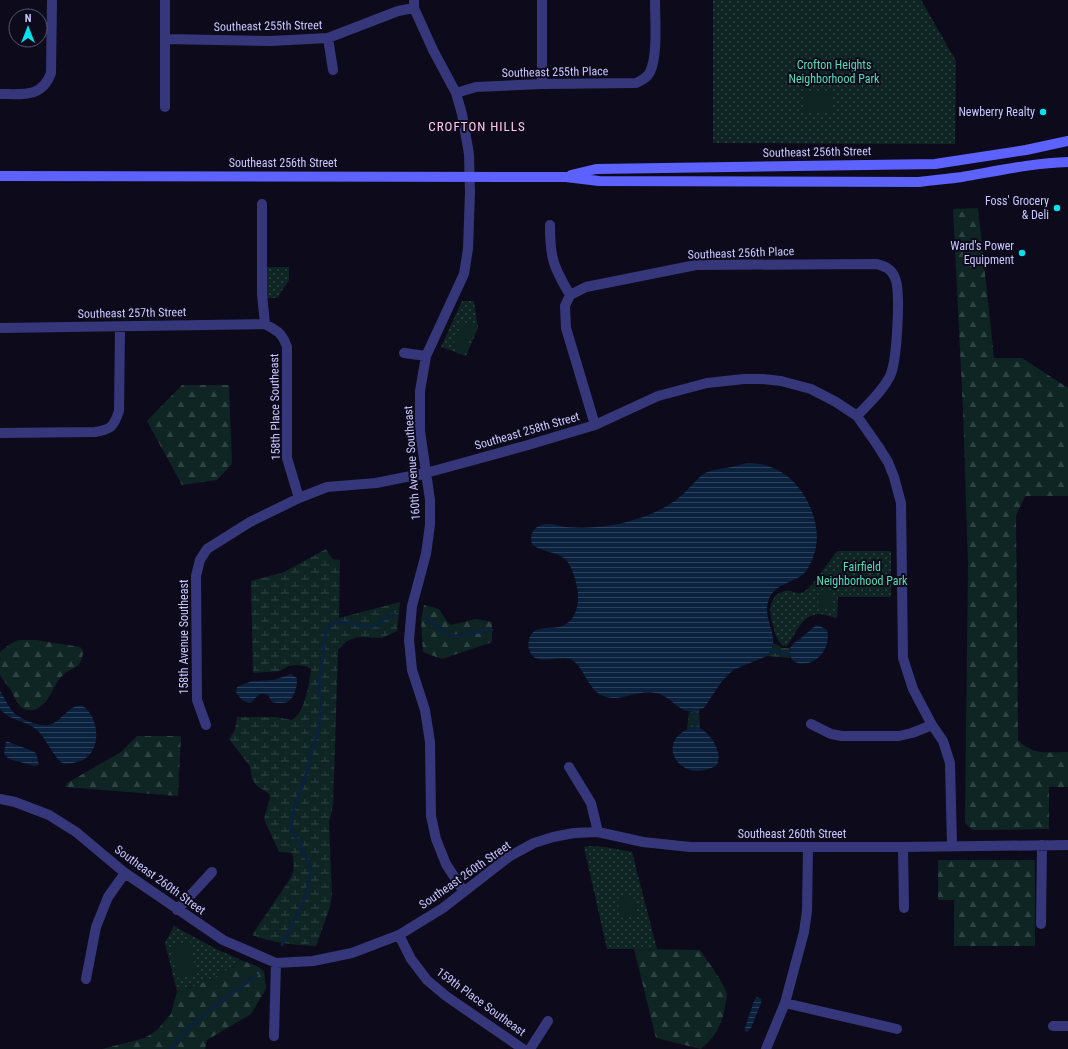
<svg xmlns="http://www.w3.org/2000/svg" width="1068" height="1049" font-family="'Roboto Condensed',sans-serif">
<defs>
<pattern id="green-dots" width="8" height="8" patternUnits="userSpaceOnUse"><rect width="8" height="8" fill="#0e2523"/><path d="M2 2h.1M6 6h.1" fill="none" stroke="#304344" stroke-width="1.8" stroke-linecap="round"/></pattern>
<pattern id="forest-firs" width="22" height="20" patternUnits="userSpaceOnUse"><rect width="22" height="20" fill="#0e2523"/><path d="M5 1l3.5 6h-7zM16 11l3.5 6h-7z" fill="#304344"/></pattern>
<pattern id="wetland-marsh" width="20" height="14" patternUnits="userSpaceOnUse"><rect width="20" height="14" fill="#0e2523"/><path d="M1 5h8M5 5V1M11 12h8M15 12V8" fill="none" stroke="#304344"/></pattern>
<pattern id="water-rules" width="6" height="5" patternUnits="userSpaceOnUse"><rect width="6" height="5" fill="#0b223f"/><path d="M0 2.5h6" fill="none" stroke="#2d415c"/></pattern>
</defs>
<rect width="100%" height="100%" fill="#0d0b1b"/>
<!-- green -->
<path fill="url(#green-dots)" d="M713 0H921L956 61 955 144 713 143Z
M266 267H289V280L277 298H267Z
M462 301H474L478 328 466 356 441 347Z
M837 551H891V597H838L837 618C832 617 824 614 818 614 802 615 795 634 788 645L783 646C776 640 774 630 772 621 768 610 771 593 785 591 791 590 796 594 801 593 805 592 808 588 811 586Z
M590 846 605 847 632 852 657 949H607L584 847Z
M174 926 216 949 241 960C222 975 200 986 177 991L165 943Z"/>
<!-- forest -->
<path fill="url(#forest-firs)" d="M978 208 994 358H1022L1068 388V496H1025L1016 516 1018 740C1033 756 1048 752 1068 752V787H1049V829L973 830 965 823 968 564 963 410 953 209Z
M182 385H229L232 464 217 480 182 485 147 421Z
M424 605 439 609 448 623 451 625 476 619 492 622V642L442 659 423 652 421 620Z
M18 640H36L80 647 83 650C82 670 73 666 62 676 52 686 51 701 38 708 36 710 33 710 30 710 17 709 16 698 10 689 7 684 1 679 0 674 0 667 0 659 0 652L10 644Z
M137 736H181L178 796 65 787 67 783 121 752Z
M938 860H1035V946H954V900H938Z
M634 949 700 950C706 959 726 985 727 995 727 998 725 1003 725 1007 722 1025 715 1037 701 1049L656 1038Z
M241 960 259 967 264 972 265 978 266 989 251 1014 207 1040 205 1049H102L145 1038 157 1030 171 1014 177 991C200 986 222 975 241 960Z"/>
<!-- wetland -->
<path fill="url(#wetland-marsh)" d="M326 549 332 559 340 560 339 618 400 602 397 631 382 638 358 637 347 641 338 650 333 806 329 822 332 896 330 907 316 946C292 945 274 943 252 935L290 879C295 871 294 863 292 853L279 852 264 819 270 798 269 794 256 785 252 779 250 766 229 739 235 730 237 717H276L292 720C305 713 308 686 311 672V669L306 666 295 665 288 666 280 671 253 673 251 581 284 572Z
M774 643 782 648H790L789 652 790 658 767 656 770 653Z
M699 710 700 728 687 729 689 712Z"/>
<!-- pitch -->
<path fill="#0e2523" d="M832 91 833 111 805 113 804 93Z
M463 322 476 327 464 352 452 347Z
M819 590H832L831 608 818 607Z
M633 896 637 915 621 918 617 899Z
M190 941 196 974 177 978 171 945Z"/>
<!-- water -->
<path fill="url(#water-rules)" d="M746 463C781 462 805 486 814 518 817 528 818 540 815 551 813 558 809 570 802 575 790 584 773 584 768 602 762 622 783 638 767 656L733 670 722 681 704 708C679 720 675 696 655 693 637 689 619 704 601 695 586 687 584 665 570 659 558 655 537 667 530 652 528 648 528 644 529 640 532 625 547 629 559 627 577 623 580 602 577 587 575 578 572 566 565 559 556 551 542 553 532 544 528 531 538 523 550 524 555 524 560 526 565 527 578 528 592 528 605 526 630 523 661 513 681 496 689 489 696 479 705 473 712 470 718 469 726 468 733 467 740 465 746 463Z
M818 625 827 630C832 650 813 671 793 661L789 654 790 648 794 643 801 638 815 626Z
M291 674 297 678C297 682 297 686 295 691 291 704 284 704 272 702L268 695C259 692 257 696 252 702 245 704 239 698 236 692L237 687 252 681 274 680Z
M0 691C4 697 10 710 15 714 23 720 40 727 49 725 63 722 76 693 89 712 101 728 99 757 77 762 73 763 69 764 65 764 56 762 47 740 39 732 28 720 11 722 0 709Z
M691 728H700C711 735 723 751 717 765 680 787 653 741 691 728Z
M6 741 30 750 36 753 39 765 35 766 9 759 4 754Z
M757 997 761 999V1003L751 1028 747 1032 745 1031V1028L754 1001Z"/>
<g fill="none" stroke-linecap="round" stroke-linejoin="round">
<!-- stream -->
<path stroke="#0b223f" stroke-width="3" d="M425 619C436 621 439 633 453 636L492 630
M771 651 789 654
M694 711 695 728
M282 945 306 896 311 874V867L304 855 301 844 292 833 291 829 294 808 304 782 319 726 321 712 319 683 326 630C333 615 358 626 369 627 381 626 383 615 395 615
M171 1049C193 1018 227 998 257 975"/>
<!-- street -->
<path stroke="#36377a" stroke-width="10" d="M414 0V8L433 50 456 93 462 114 469 154 470 192 468 249 464 274 426 356 420 391V431L430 500V525L426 554 412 606 409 640 412 670 425 710 430 742 431 816 436 839 446 864 464 892
M328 38 333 70
M165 39 271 41 328 38 398 11 414 8
M542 84V0
M456 93 476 87 542 84 636 83C642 80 647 78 650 72 658 56 655 19 655 0
M0 94C23 94 42 98 51 73L52 0
M165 107V0
M262 204V294L265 324
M550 225C550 258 553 266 570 295L565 306 566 328 595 425
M570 295 586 287 696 265 876 264C885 266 892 269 895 278 901 291 897 362 890 376 882 392 869 403 857 416
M0 328 265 324C278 331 282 333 287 347V458L299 498
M404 353 426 356
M0 433 95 432C111 430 114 426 119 411L120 327
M811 724 831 734 842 736H899L912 733 932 725
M206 725 197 700 196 576 200 560 207 549 250 522 299 498 327 487 376 483 426 473 528 445 595 425 658 396 707 383 744 379H763L781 381 811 389 836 402 857 416 878 446 888 462 894 477 901 503 903 658 913 689 932 725 943 741 950 763 952 845
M569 767 591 803 598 832
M0 799 15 802 49 815 76 832 125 873 223 940 276 963 313 961 352 953 399 935 443 908 510 856 534 843 553 837 574 833 598 832 643 842 690 847H903L1068 845
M903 847 904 908
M177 910 212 872
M1041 924 1042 845
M399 935 411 959 427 980 446 996 523 1049
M86 979 96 927 108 897 125 873
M785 1003 897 1029
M1053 1026H1068
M274 1036 276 963
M530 1049 548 1021
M766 1049 785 1003 804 932 807 911 808 847"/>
<!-- secondary -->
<path stroke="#5d61fe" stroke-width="10" d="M571 175 596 169 935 164 1026 150 1068 141
M0 176 566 177 599 181 919 182C933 180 948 179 962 177 997 171 1032 163 1068 162"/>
</g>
<!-- markers -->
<g fill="#02e2ee" stroke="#0d0b1b" stroke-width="1.5">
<circle cx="1043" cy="112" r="4"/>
<circle cx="1057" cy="208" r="4"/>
<circle cx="1022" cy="253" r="4"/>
</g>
<g text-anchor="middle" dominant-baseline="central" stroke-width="4" stroke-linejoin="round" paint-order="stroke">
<!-- street labels -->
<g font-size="12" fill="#c9c6ff" stroke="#0d0b1b">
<text transform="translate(268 26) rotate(-1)">Southeast 255th Street</text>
<text transform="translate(555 72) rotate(-1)">Southeast 255th Place</text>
<text transform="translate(817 152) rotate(-1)">Southeast 256th Street</text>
<text x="283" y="163">Southeast 256th Street</text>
<text transform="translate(741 253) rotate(-2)">Southeast 256th Place</text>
<text transform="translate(132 313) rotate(-1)">Southeast 257th Street</text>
<text transform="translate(275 407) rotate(-91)">158th Place Southeast</text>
<text transform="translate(527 431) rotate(-16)">Southeast 258th Street</text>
<text transform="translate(412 463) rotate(-94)">160th Avenue Southeast</text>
<text transform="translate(184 637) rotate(-90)">158th Avenue Southeast</text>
<text x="792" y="834">Southeast 260th Street</text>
<text transform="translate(465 875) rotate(-35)">Southeast 260th Street</text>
<text transform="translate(160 880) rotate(36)">Southeast 260th Street</text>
<text transform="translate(481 1002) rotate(36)">159th Place Southeast</text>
</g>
<!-- park labels -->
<g font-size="12" fill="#54ddb4" stroke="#0d0b1b">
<text x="834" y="65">Crofton Heights<tspan x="834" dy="14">Neighborhood Park</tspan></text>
<text x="862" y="567">Fairfield<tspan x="862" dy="14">Neighborhood Park</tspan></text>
</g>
<!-- poi labels -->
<g font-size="12" fill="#c9c6ff" stroke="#0d0b1b" text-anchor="end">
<text x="1035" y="112">Newberry Realty</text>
<text x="1049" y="201">Foss' Grocery<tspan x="1049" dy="14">&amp; Deli</tspan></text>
<text x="1014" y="246">Ward's Power<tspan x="1014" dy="14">Equipment</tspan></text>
</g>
<!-- neighbourhood labels -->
<g font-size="13" letter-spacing="1" fill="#ffc8ed" stroke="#0d0b1b">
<text x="477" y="126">CROFTON HILLS</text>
</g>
</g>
<!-- north arrow -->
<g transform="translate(28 28)"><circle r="19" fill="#0d0b1b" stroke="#585676"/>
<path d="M0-3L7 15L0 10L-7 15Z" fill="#02e2ee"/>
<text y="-6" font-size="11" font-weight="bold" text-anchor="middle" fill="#c9c6ff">N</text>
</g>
</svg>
